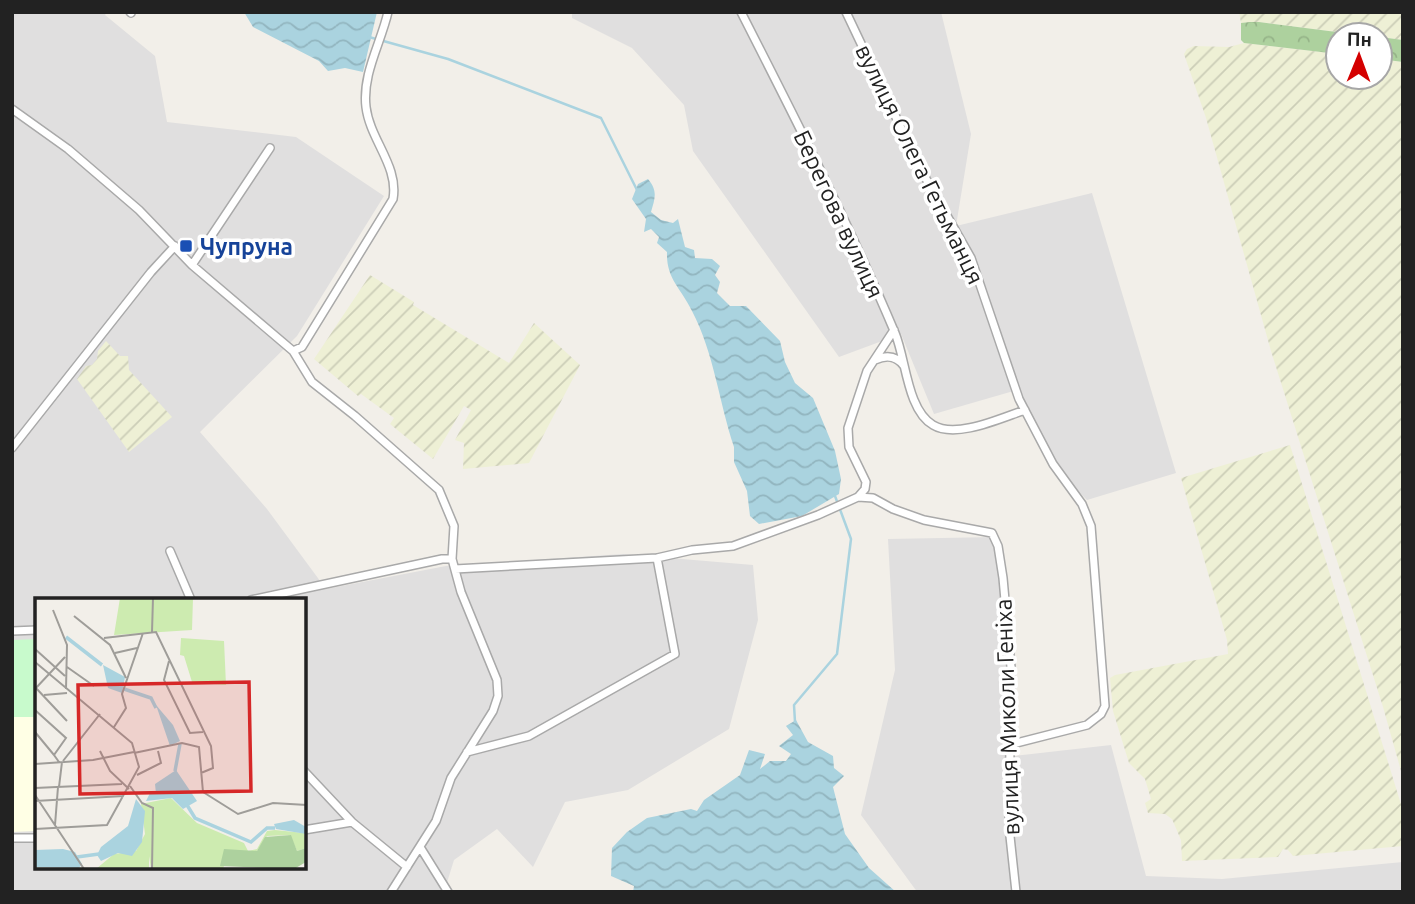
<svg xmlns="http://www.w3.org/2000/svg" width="1415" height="904" font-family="Ubuntu,sans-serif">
<defs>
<pattern id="farmland-furrows" width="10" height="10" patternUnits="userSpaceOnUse" patternTransform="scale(1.75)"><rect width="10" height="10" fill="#eef0d5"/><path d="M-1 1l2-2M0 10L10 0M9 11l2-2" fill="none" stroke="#ccceb7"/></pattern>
<pattern id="forest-crowns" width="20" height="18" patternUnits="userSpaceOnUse" patternTransform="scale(1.75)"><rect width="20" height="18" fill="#add19e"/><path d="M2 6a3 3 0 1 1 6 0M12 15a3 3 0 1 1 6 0" fill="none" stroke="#95b388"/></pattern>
<pattern id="water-waves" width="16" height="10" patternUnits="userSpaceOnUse" patternTransform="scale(1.75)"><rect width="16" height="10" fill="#aad3df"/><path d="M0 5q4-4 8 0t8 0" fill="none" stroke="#92b5bf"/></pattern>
</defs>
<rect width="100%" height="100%" fill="#f2efe9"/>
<!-- residential -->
<path fill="#e0dfdf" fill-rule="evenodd" d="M12 12H107L105 15 155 56 167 122 296 137 384 196 297 336 200 432 267 509 326 589 446 566 623 554 753 565 758 620 729 729 628 790 565 802 533 867 497 829 454 860 444 892H12ZM37 600H304V867H37Z
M572 12H941L971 134 956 226 1092 193 1176 473 1087 500 1060 473 1017 390 934 414 901 334 839 357 693 151 684 105 632 48 572 18Z
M995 537 1006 649V757L1111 745 1146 876 1222 879 1403 862V892H918L915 889 861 815 895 670 888 539Z"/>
<!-- education -->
<path fill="#ffffe5" d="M12 717H37V831L12 832Z"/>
<!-- farmland -->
<path fill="url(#farmland-furrows)" d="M1239 12H1403V40L1380 37V35H1360L1259 22 1241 23Z
M1244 43 1338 54V77H1380V59L1403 62V778L1383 707 1271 351 1206 118 1184 54 1187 49 1194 46 1229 47Z
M370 275 414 302 413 305 509 363 534 323 580 365 529 463 463 469 464 443 455 440 471 410 464 406 433 459 390 424 394 418 361 394 358 396 314 359Z
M106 341 120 356H128L129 370 172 417 129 452 77 379 86 366 92 365 97 359 98 351Z
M1290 445 1400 801 1403 811V846L1293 856 1288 850 1283 849 1278 857 1182 861 1181 840 1172 819 1165 814 1148 813 1145 803 1151 799 1145 779 1129 763 1113 711 1110 678 1115 675 1228 654 1227 640 1181 478Z"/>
<!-- forest -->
<path fill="url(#forest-crowns)" d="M1250 22H1259L1360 35H1338V54L1244 43 1241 40V23Z
M1380 37 1403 40V62L1380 59Z"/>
<!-- park -->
<path fill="#c8facc" d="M37 639V717H12V640Z"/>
<!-- water -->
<path fill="url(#water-waves)" d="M244 12H377L363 72 345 68 328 71 319 61 253 27Z
M648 179C658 191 655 198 651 212L661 220 673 223 678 219 685 247 694 250 695 258 712 259 720 266 715 275 720 282 717 293 730 306H746L780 341 785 362 795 383 813 398 835 451 841 479 839 494 802 516 759 524 750 516 747 491 734 462V447C719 402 714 353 692 311 681 288 666 279 667 252L657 243 659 237 651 229 644 232 646 219 632 199 638 184Z
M796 720 808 742 833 756 834 768 844 776 833 787 845 834 869 868 896 892H633L634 886 611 876 612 848 627 832 647 818 691 809 697 811 704 800 740 775 749 750 765 754 760 769 770 761H786L791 754 779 746 793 735 786 726Z"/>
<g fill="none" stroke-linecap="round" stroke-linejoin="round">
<!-- stream -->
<path stroke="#aad3df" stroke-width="2.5" d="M369 37 448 59 601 118 638 192
M795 722 794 705 837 654 851 539 835 496"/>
<!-- street casing -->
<g stroke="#a9a9a9" stroke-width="10">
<path id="street" d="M130 12 131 13
M741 12C795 118 849 224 895 333 906 359 907 410 933 425 956 439 1001 418 1025 410
M846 12 921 170 971 258 1019 399 1053 464 1082 504 1091 526 1105 706 1101 714 1087 725 1009 745
M12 109 68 149 139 210 192 265 293 351 312 382 355 416 439 490 454 526 452 559 461 592 497 680 498 696 493 711 451 778 436 821 391 892
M192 265 270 148
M293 351 302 347 393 199C399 166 370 140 366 107 362 74 381 43 388 12
M875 360C886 355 896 355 904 366
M12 448 151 272 175 246
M858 497 865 489 866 482 849 447 848 428 867 371 894 330
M170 551 191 600
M455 569 657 558 692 550 733 546 818 515 858 497 873 498 893 509 924 520 992 533 998 546 1003 578 1011 667 1009 827 1016 892
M251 600 442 559H452
M12 631 37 630
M467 752 529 736 675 654 657 558
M304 771 352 822 407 867
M304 830 352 822
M12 838H37
M420 847 448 892"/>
</g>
<!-- street -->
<use href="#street" stroke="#fff" stroke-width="7"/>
</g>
<!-- markers -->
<rect fill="#1a4fb4" stroke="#fff" stroke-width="2.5" x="179" y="239" width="14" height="14" rx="3.5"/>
<g text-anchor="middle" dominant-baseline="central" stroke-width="7" stroke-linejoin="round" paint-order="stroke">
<!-- street labels -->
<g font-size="23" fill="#222" stroke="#fff">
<text transform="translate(920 164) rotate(64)">вулиця Олега Гетьманця</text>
<text transform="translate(839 214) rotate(65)">Берегова вулиця</text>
<text transform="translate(1007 717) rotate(-92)">вулиця Миколи Геніха</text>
</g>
<!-- transit labels -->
<g font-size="23" font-weight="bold" fill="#164399" stroke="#fff" text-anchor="start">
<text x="200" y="246">Чупруна</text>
</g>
</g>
<!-- overview -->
<g transform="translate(35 598)">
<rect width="271" height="271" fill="#f2efe9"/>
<path d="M136 200 162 225 209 245 213 253 222 251 232 233 240 232 269 235 271 250 262 253 255 237 232 238 222 253 206 254 194 252 188 271H116L114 258V271H61L79 256 101 253 110 236 106 206Z" fill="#cdebb0"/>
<path d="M256 237 262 253 271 250V264L259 271 185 268 189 251 222 253 230 239Z" fill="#add19e"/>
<path d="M85 0H158L157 32 79 37ZM146 40 189 43 191 87 157 84 149 58 145 57Z" fill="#cdebb0"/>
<path d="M68 67 90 79 87 95 73 90ZM121 107 138 127 145 143 135 148ZM141 172 162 203 148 211 137 200 111 203 115 195 121 196 120 186ZM101 201 110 213 107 244 97 258 83 255 66 263 62 257 66 249 93 228ZM259 222 271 229V236L241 231 239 226ZM28 251 40 254 47 266 44 270 0 269V252Z" fill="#aad3df"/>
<path fill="none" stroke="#aad3df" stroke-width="3.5" d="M31 39 67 67M89 91 116 100 121 110M140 173 145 146M152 207 160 220 216 244 232 230H240M42 259 64 256"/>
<path fill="none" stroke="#9f9d99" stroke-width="2" d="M18 12 32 47 31 91M39 18 75 47 91 80M117 34 118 0M69 40 121 34 176 148 178 170 166 175M0 51 30 78M80 55 102 50M134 63 129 82 155 135 168 134M0 64 97 145 104 169 72 227 0 231M32 69 59 88M0 89 32 123M0 91 30 59M9 97 32 95M0 112 31 140 19 157 24 164M79 129 91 110 87 96 108 35M0 134 19 157M65 153 75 173 94 191M99 155 147 145 164 149 168 194 203 216 238 205 272 207M28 163 65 116M0 166 58 162 99 154M102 177 126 165 123 153M95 188 107 205 118 210 117 271M24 189 27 164M0 190 87 186M0 197 49 271M0 203 89 198M20 227 23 189"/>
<path fill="#d62828" fill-opacity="0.15" stroke="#d62828" stroke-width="3.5" d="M214 84 216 193 45 196 43 87Z"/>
<rect width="271" height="271" fill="none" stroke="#222" stroke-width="3.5"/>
</g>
<!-- border -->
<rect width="1415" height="904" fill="none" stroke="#222222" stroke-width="28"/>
<!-- north arrow -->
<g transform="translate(1359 56) rotate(1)"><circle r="33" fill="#ffffff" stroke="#a7a7a7" stroke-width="2"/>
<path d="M0-5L12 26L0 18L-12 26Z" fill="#d40000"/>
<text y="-10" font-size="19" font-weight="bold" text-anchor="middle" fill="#222222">Пн</text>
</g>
</svg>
